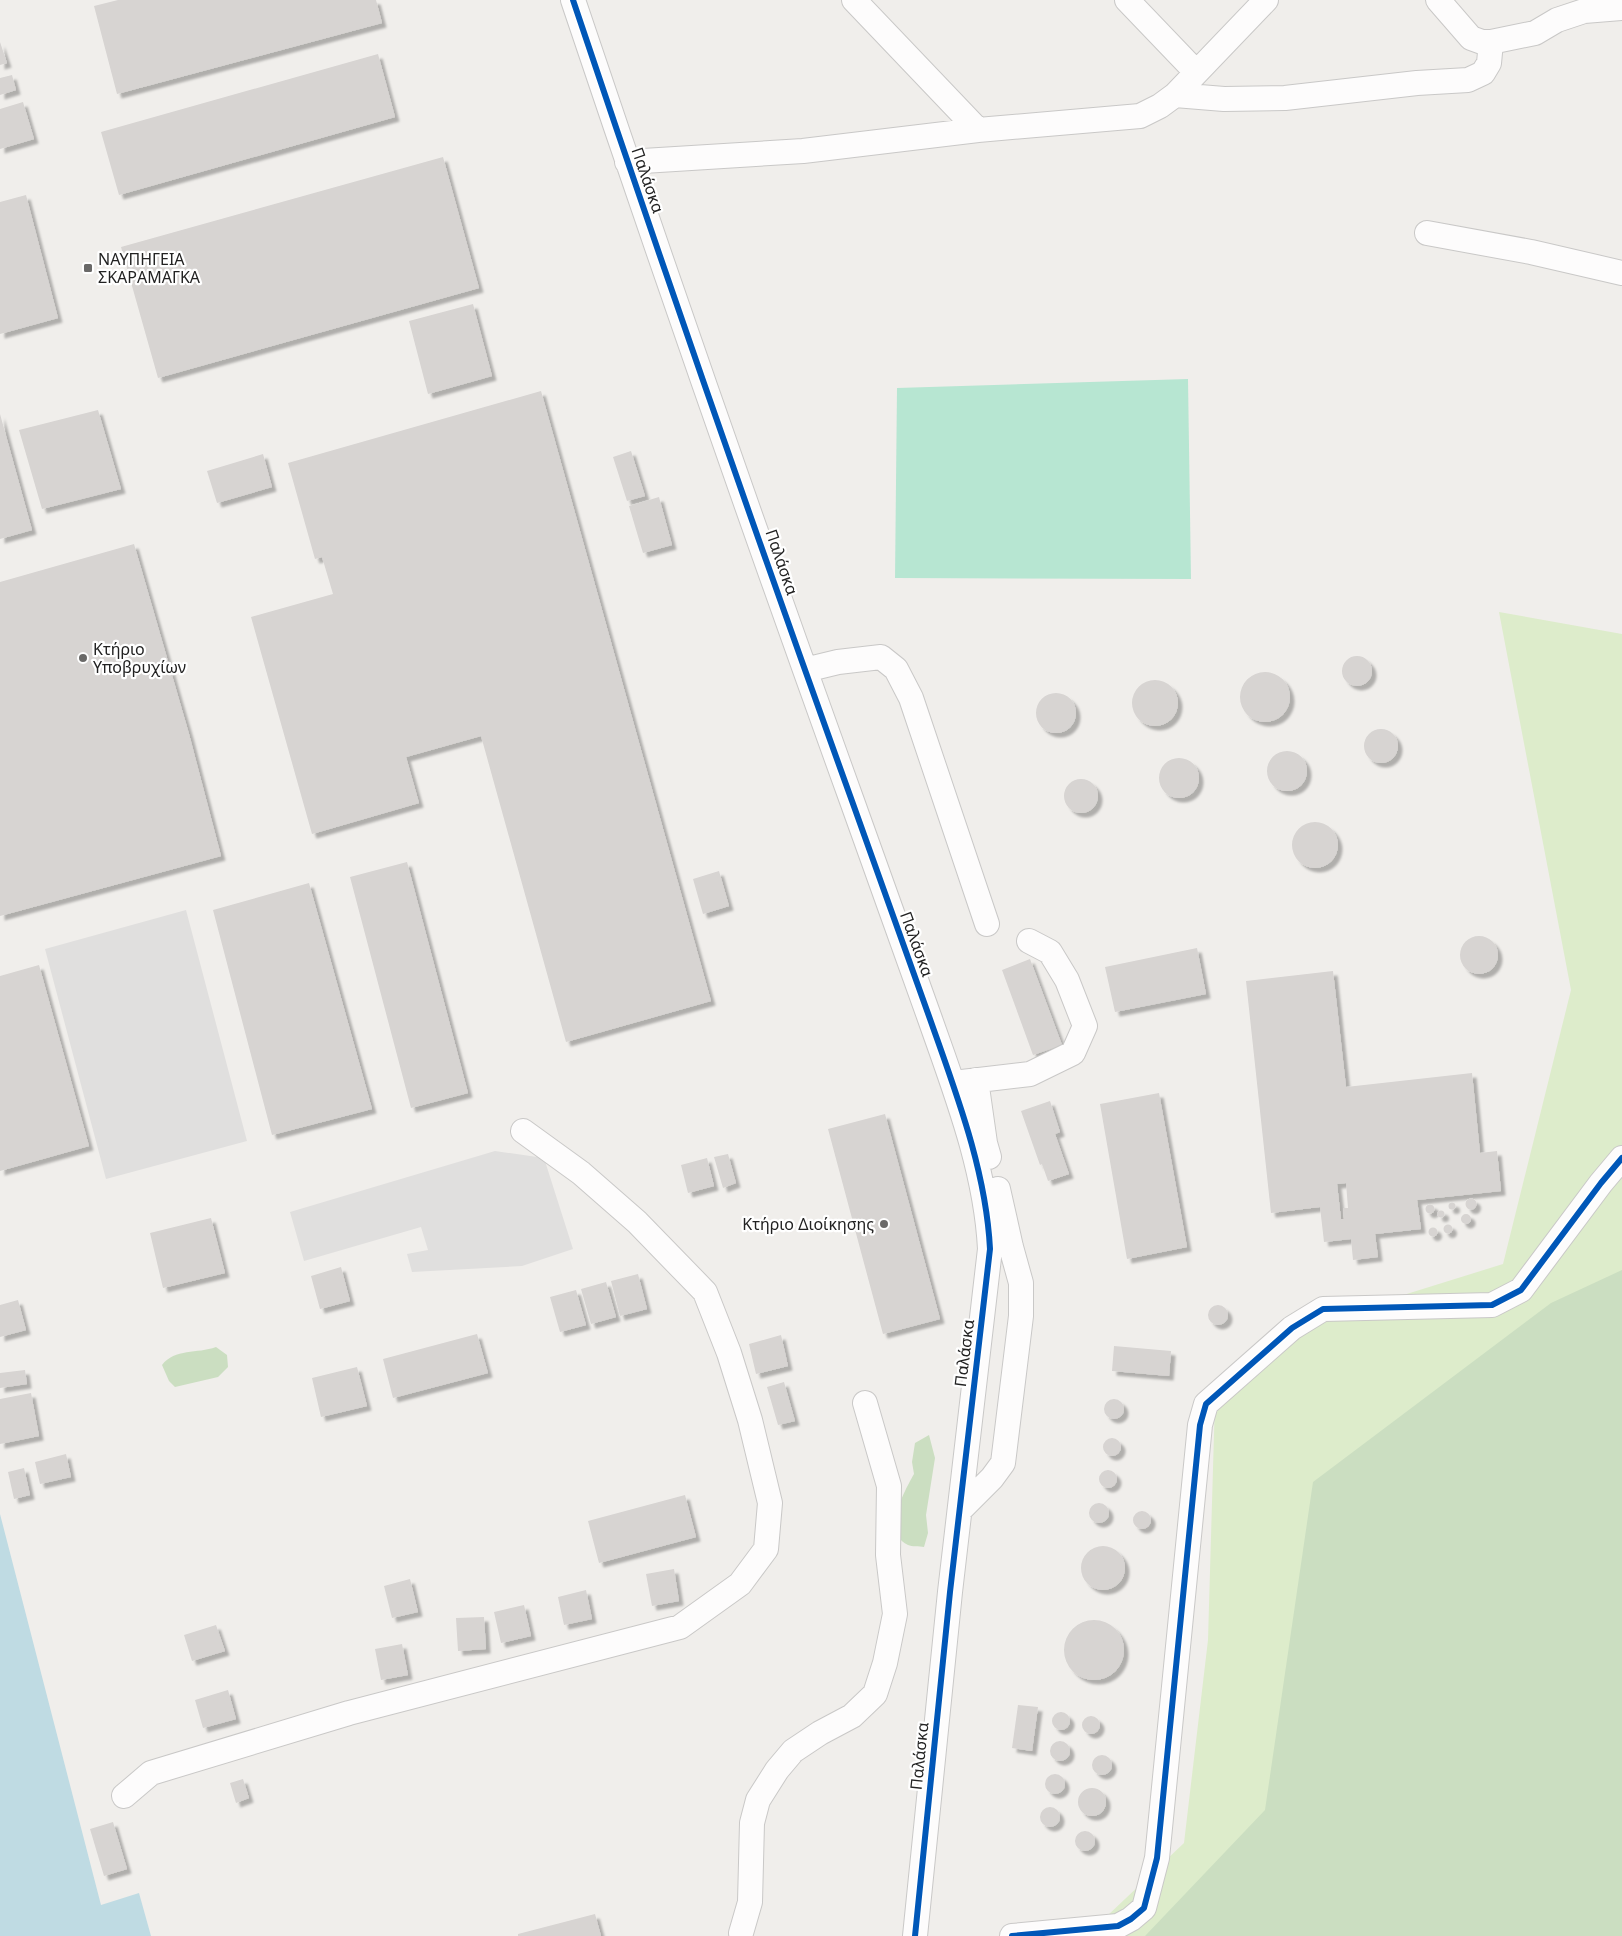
<svg xmlns="http://www.w3.org/2000/svg" width="1622" height="1936" font-family="'Noto Sans',sans-serif">
<defs>
<filter id="shadow"><feDropShadow dx="4.5" dy="4.5" stdDeviation="1" flood-color="#0004"/></filter>
</defs>
<rect width="100%" height="100%" fill="#f0eeeb"/>
<!-- grass -->
<path fill="#ddeccb" d="M1499 612 1622 634V1936H1086L1184 1843 1208 1640 1215 1400 1320 1321 1503 1264 1571 990Z"/>
<!-- forest -->
<path fill="#cbdec1" d="M1622 1270V1936H1145L1265 1810 1313 1482 1551 1303Z
M216 1347 227 1355 228 1367 218 1377 175 1387 169 1381 162 1365C175 1348 197 1354 216 1347Z
M929 1435 935 1458 926 1515 928 1533 924 1547C919 1546 912 1547 908 1545 881 1533 905 1490 914 1474L912 1462 915 1443Z"/>
<!-- pitch -->
<path fill="#b7e6d2" d="M1188 379 1191 579 895 578 897 388Z"/>
<!-- parking -->
<path fill="#e0dfde" d="M186 910 247 1141 106 1179 45 949Z
M495 1151 544 1158 573 1249 522 1266 412 1272 407 1254 428 1250 421 1227 304 1261 290 1212Z"/>
<!-- water -->
<path fill="#bfdbe3" d="M0 1514 101 1905 139 1893 151 1936H0Z"/>
<!-- building -->
<path fill="#d7d4d2" fill-rule="evenodd" filter="url(#shadow)" d="M118 0H376L382 23 117 94 94 6Z
M0 42 7 63 0 65Z
M378 54 395 117 119 195 101 132Z
M12 75 16 90 0 95V78Z
M23 102 34 139 0 149V109Z
M443 157 479 288 158 378 121 247Z
M26 195 58 318 0 334V202Z
M473 304 492 376 428 394 409 321Z
M541 391 711 1001 566 1042 481 736 406 757 419 803 312 834 251 617 333 594 322 557 315 559 288 463Z
M98 410 121 489 42 509 19 430Z
M0 414 32 530 0 539Z
M631 451 645 496 627 501 613 457Z
M263 454 272 487 217 503 207 471Z
M659 497 672 545 643 553 629 506Z
M134 544 189 734 221 856 0 916V582Z
M1342 671a15 15 0 1 1 30 0a15 15 0 1 1-30 0Z
M1240 697a25 25 0 1 1 50 0a25 25 0 1 1-50 0Z
M1132 703a23 23 0 1 1 46 0a23 23 0 1 1-46 0Z
M1036 713a20 20 0 1 1 40 0a20 20 0 1 1-40 0Z
M1364 746a17 17 0 1 1 34 0a17 17 0 1 1-34 0Z
M1267 771a20 20 0 1 1 40 0a20 20 0 1 1-40 0Z
M1159 778a20 20 0 1 1 40 0a20 20 0 1 1-40 0Z
M1064 796a17 17 0 1 1 34 0a17 17 0 1 1-34 0Z
M1292 845a23 23 0 1 1 46 0a23 23 0 1 1-46 0Z
M407 862 468 1093 411 1108 350 877Z
M719 871 729 906 703 914 693 879Z
M309 883 372 1109 272 1135 213 910Z
M1460 955a19 19 0 1 1 38 0a19 19 0 1 1-38 0Z
M1197 948 1206 994 1115 1012 1105 967Z
M1030 959 1062 1045 1033 1055 1002 970Z
M39 965 89 1146 0 1171V976Z
M1333 971 1346 1087 1472 1073 1480 1153 1497 1151 1501 1191 1417 1200 1421 1229 1375 1234 1378 1257 1353 1260 1351 1239 1324 1242 1320 1207 1271 1213 1246 981ZM1346 1183 1348 1208H1343L1344 1219H1341L1337 1184Z
M1159 1093 1187 1247 1127 1259 1100 1104Z
M1050 1101 1060 1132 1055 1134 1069 1174 1048 1181 1042 1164 1040 1165 1021 1111Z
M885 1114 940 1319 883 1334 828 1129Z
M728 1154 736 1183 723 1188 714 1157Z
M707 1158 714 1186 688 1193 681 1165Z
M1465.5 1204a5.5 5.5 0 1 1 11 0a5.5 5.5 0 1 1-11 0Z
M1448.5 1206a3.5 3.5 0 1 1 7 0a3.5 3.5 0 1 1-7 0Z
M1425.5 1209a4.5 4.5 0 1 1 9 0a4.5 4.5 0 1 1-9 0Z
M1437.5 1214a3.5 3.5 0 1 1 7 0a3.5 3.5 0 1 1-7 0Z
M1461 1219a5 5 0 1 1 10 0a5 5 0 1 1-10 0Z
M211 1218 225 1273 163 1288 150 1233Z
M1443.5 1229a4.5 4.5 0 1 1 9 0a4.5 4.5 0 1 1-9 0Z
M1428.5 1232a4.5 4.5 0 1 1 9 0a4.5 4.5 0 1 1-9 0Z
M341 1267 350 1301 320 1309 311 1276Z
M638 1274 647 1309 620 1316 611 1281Z
M606 1282 616 1317 591 1324 581 1289Z
M576 1290 586 1325 560 1332 550 1297Z
M18 1300 26 1330 0 1337V1305Z
M1208 1315a10 10 0 1 1 20 0a10 10 0 1 1-20 0Z
M477 1334 488 1373 393 1398 383 1359Z
M781 1335 788 1366 756 1374 749 1344Z
M1114 1346 1171 1351 1169 1376 1112 1371Z
M357 1367 367 1406 321 1417 312 1378Z
M25 1370 27 1384 0 1388V1373Z
M784 1382 795 1421 778 1425 767 1387Z
M31 1393 39 1436 0 1444V1399Z
M1104 1409a10 10 0 1 1 20 0a10 10 0 1 1-20 0Z
M1103 1447a9 9 0 1 1 18 0a9 9 0 1 1-18 0Z
M66 1454 71 1477 40 1484 35 1462Z
M24 1468 30 1495 14 1499 8 1472Z
M1099 1479a9 9 0 1 1 18 0a9 9 0 1 1-18 0Z
M685 1495 696 1537 599 1563 588 1521Z
M1089 1513a10 10 0 1 1 20 0a10 10 0 1 1-20 0Z
M1133 1520a9 9 0 1 1 18 0a9 9 0 1 1-18 0Z
M1081 1568a22 22 0 1 1 44 0a22 22 0 1 1-44 0Z
M674 1569 679 1601 652 1606 646 1574Z
M410 1579 418 1612 392 1618 384 1586Z
M586 1590 592 1619 564 1625 558 1597Z
M524 1605 531 1636 501 1643 494 1612Z
M484 1617 486 1649 458 1651 456 1618Z
M1064 1650a30 30 0 1 1 60 0a30 30 0 1 1-60 0Z
M216 1625 225 1651 192 1661 184 1635Z
M402 1644 408 1675 381 1680 375 1649Z
M228 1690 236 1719 203 1728 195 1700Z
M1018 1705 1038 1707 1032 1751 1012 1748Z
M1052 1721a9 9 0 1 1 18 0a9 9 0 1 1-18 0Z
M1082 1725a9 9 0 1 1 18 0a9 9 0 1 1-18 0Z
M1050 1751a10 10 0 1 1 20 0a10 10 0 1 1-20 0Z
M1092 1765a10 10 0 1 1 20 0a10 10 0 1 1-20 0Z
M1045 1784a10 10 0 1 1 20 0a10 10 0 1 1-20 0Z
M243 1779 249 1798 236 1803 230 1783Z
M1078 1802a14 14 0 1 1 28 0a14 14 0 1 1-28 0Z
M1040 1817a10 10 0 1 1 20 0a10 10 0 1 1-20 0Z
M113 1822 127 1869 104 1876 90 1829Z
M1075 1841a10 10 0 1 1 20 0a10 10 0 1 1-20 0Z
M595 1914 601 1936H518V1934Z"/>
<g fill="none" stroke-linecap="round" stroke-linejoin="round">
<!-- minor casing -->
<g stroke="#c9c8c7" stroke-width="26">
<path id="minor" d="M573 0C663 268 756 535 852 801 878 874 904 946 930 1019 956 1093 986 1170 990 1249L950 1592 915 1936
M854 0 978 130
M1127 0 1196 72
M1438 0 1471 38 1482 42H1491L1535 33 1557 20 1584 11 1622 8
M1175 95 1224 99 1285 98 1417 83 1468 80 1483 73 1489 63 1491 42
M627 162 803 151 978 130 1140 116 1160 106 1175 95 1266 0
M1427 233 1531 252 1622 273
M805 670 838 662 881 657 896 669 911 698 987 924
M976 1080 985 1143 989 1157
M962 1082 1030 1074 1073 1053 1085 1026 1067 980 1050 952 1029 941
M960 1510 992 1478 1003 1463 1021 1316V1283L1011 1247 998 1189
M124 1796 151 1773 349 1713 680 1627 740 1584 766 1549 770 1503 750 1420 729 1353 705 1292 637 1222 581 1173 523 1131
M741 1933 750 1902 752 1823 758 1800 777 1770 793 1751 820 1733 852 1716 875 1694 885 1663 895 1614 888 1555 889 1486 865 1403
M1012 1936 1118 1926 1131 1919 1144 1908 1157 1858 1200 1425 1206 1404 1292 1328 1323 1309 1492 1305 1521 1290 1601 1183 1622 1158"/>
</g>
<!-- minor -->
<use href="#minor" stroke="#fdfcfc" stroke-width="24"/>
<!-- cycleway casing -->
<g stroke="#fff" stroke-width="9">
<path id="cycleway" d="M573 0C663 268 756 535 852 801 878 874 904 946 930 1019 956 1093 986 1170 990 1249L950 1592 915 1936
M1012 1936 1118 1926 1131 1919 1144 1908 1157 1858 1200 1425 1206 1404 1292 1328 1323 1309 1492 1305 1521 1290 1601 1183 1622 1158"/>
</g>
<!-- cycleway -->
<use href="#cycleway" stroke="#0057b8" stroke-width="6"/>
</g>
<!-- markers -->
<g fill="#6a6968" stroke="#fff" stroke-width="2">
<rect x="83" y="263" width="10" height="10" rx="2.5"/>
<circle cx="83" cy="658" r="5"/>
<circle cx="884" cy="1224" r="5"/>
</g>
<g text-anchor="middle" dominant-baseline="central" stroke-width="4.5" stroke-linejoin="round" paint-order="stroke">
<!-- street labels -->
<g font-size="16" fill="#222" stroke="#fff">
<text transform="translate(648 180) rotate(71)">Παλάσκα</text>
<text transform="translate(782 562) rotate(71)">Παλάσκα</text>
<text transform="translate(917 944) rotate(70)">Παλάσκα</text>
<text transform="translate(964 1353) rotate(-83)">Παλάσκα</text>
<text transform="translate(919 1756) rotate(-84)">Παλάσκα</text>
</g>
<!-- poi labels -->
<g font-size="16" fill="#222" stroke="#fff" text-anchor="start">
<text x="98" y="259">ΝΑΥΠΗΓΕΙΑ<tspan x="98" dy="18">ΣΚΑΡΑΜΑΓΚΑ</tspan></text>
<text x="93" y="649">Κτήριο<tspan x="93" dy="18">Υποβρυχίων</tspan></text>
<text x="874" y="1224" text-anchor="end">Κτήριο Διοίκησης</text>
</g>
</g>
</svg>
